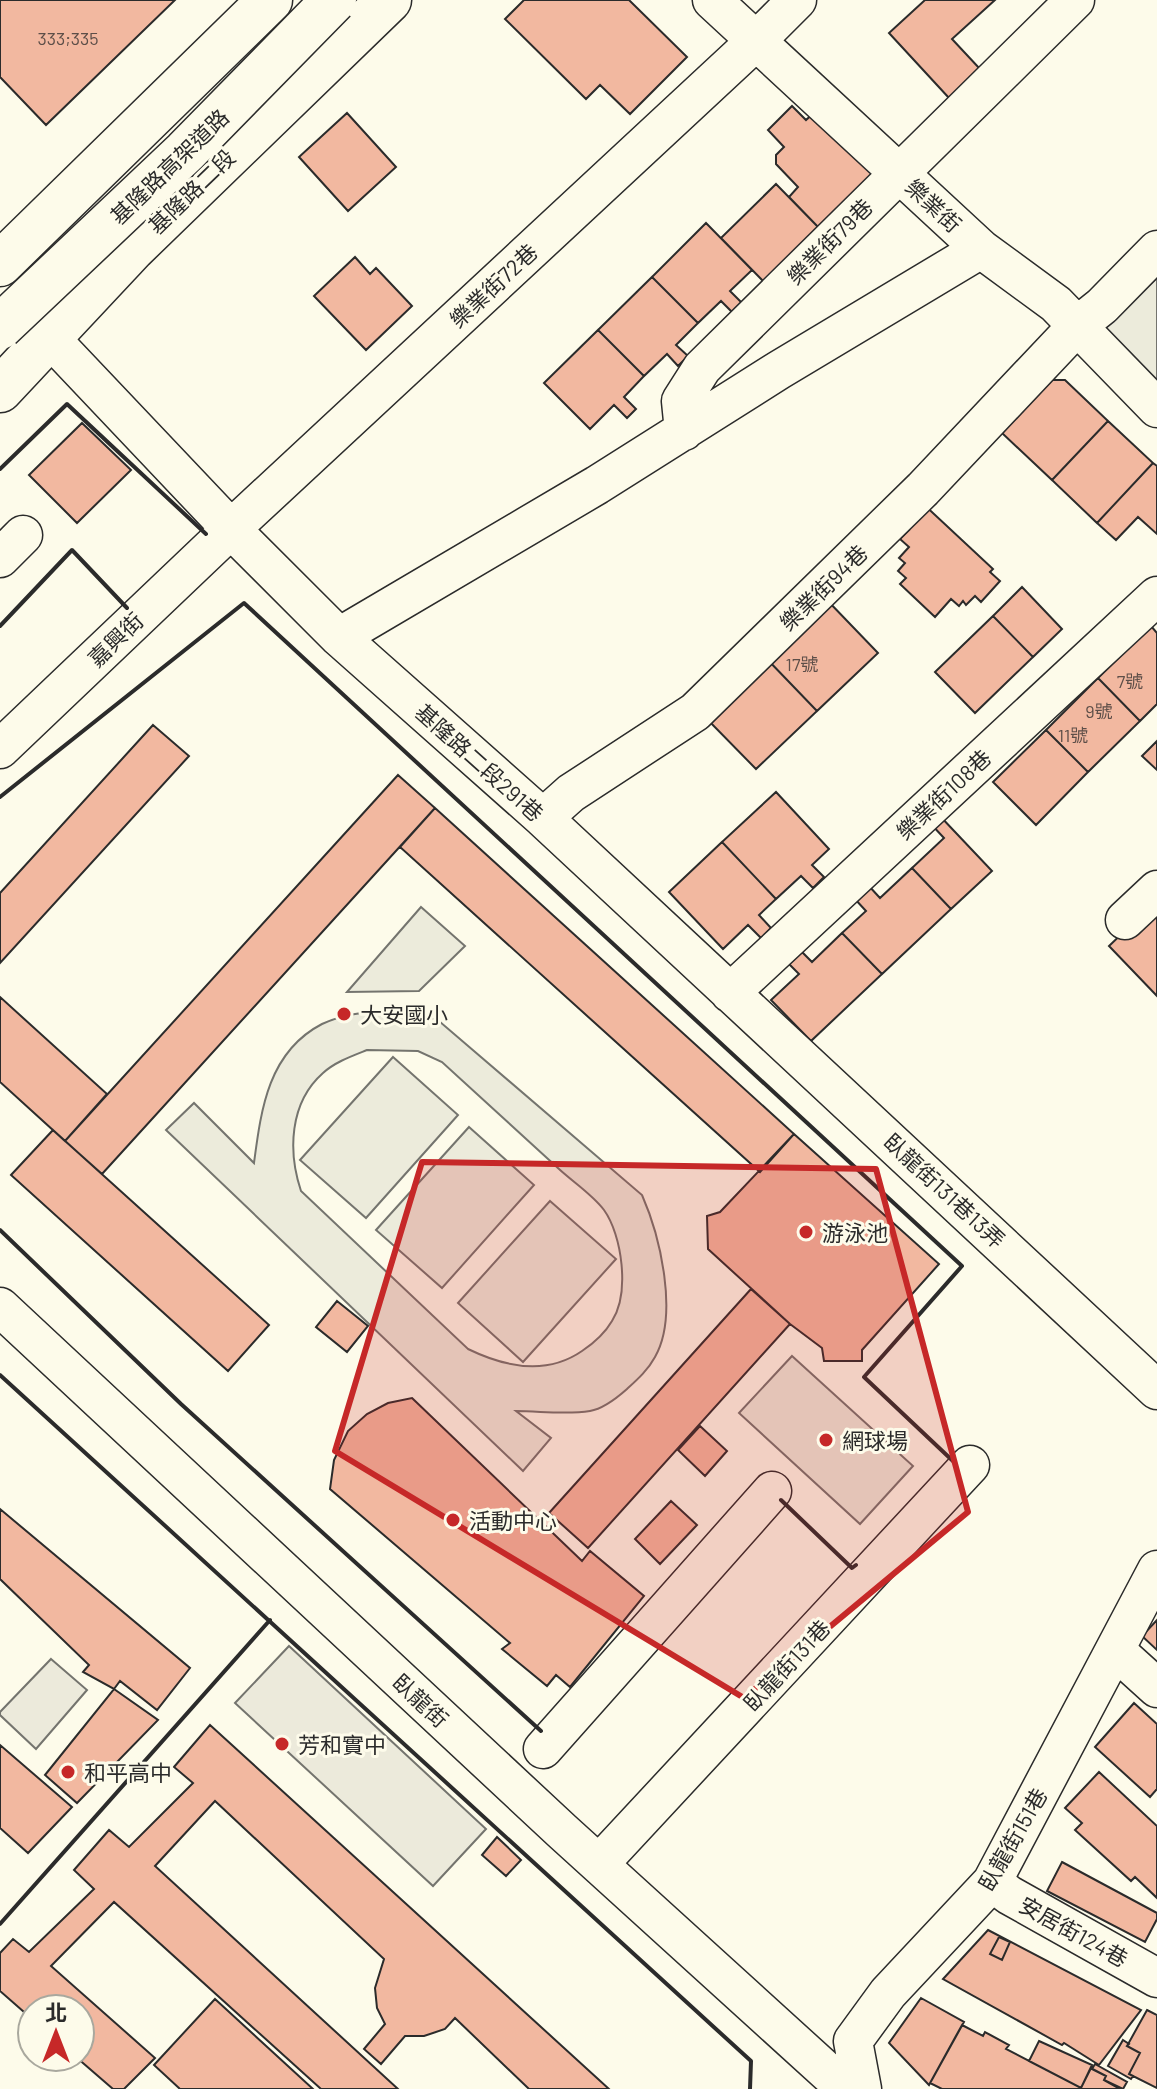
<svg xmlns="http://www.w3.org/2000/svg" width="1157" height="2089" font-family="Barlow,'Noto Sans TC',sans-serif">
<rect width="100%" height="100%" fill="#fdfbea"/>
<!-- green -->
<path fill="#ecebdb" stroke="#74746e" stroke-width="2" fill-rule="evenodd" d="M1157 278V406L1088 340Z
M421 907 465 946 419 991 347 992Z
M408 1007 439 1021 642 1195C660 1236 679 1315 655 1357 648 1370 638 1379 627 1389 618 1397 602 1409 590 1411 566 1415 540 1411 516 1411L551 1438 523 1471 166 1130 194 1103 254 1163C261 1110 268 1052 322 1024 347 1012 380 1011 408 1007ZM367 1050 418 1051 442 1062C481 1098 520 1133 559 1169 573 1182 593 1195 604 1210 622 1235 630 1293 612 1321 605 1333 594 1343 582 1351 546 1376 505 1367 468 1349L301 1191C288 1152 289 1103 323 1073 335 1062 352 1056 367 1050Z
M393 1057 458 1115 366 1218 300 1160Z
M469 1127 534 1185 442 1288 376 1230Z
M550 1201 616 1259 523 1362 458 1303Z
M792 1356 913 1466 860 1524 739 1413Z"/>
<!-- parking -->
<path fill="#eceadb" stroke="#74746e" stroke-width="2" d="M289 1646 486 1829 433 1886 235 1703Z
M51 1659 87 1690 36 1749 0 1715V1712Z"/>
<!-- building -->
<path fill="#f2b8a0" stroke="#2b2b2b" stroke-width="2" d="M0 0H175L46 125 0 77Z
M524 0H629L687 57 630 114 600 85 586 99 505 19Z
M925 0H995L952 39 980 69 949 98 889 33Z
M792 106 806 120 818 109 873 164V177L820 229 789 197 798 187 776 164V155L784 147 768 130Z
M347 113 396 167 348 211 299 157Z
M776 184 820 229 765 283 721 238Z
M706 223 752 270 730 291 743 304 733 313 721 301 698 323 652 277Z
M355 257 370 274 376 268 412 306 366 350 314 296Z
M652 277 698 323 676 345 688 356 678 366 667 354 644 376 598 330Z
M598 330 644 376 624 397 636 409 627 418 614 405 590 429 544 383Z
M1052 380H1065L1108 421 1052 480 1002 433Z
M1108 421 1153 463 1097 523 1052 480Z
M82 423 131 470 77 523 29 475Z
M1153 463 1157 466V534L1138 517 1116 540 1097 523Z
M919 500 993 569 990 572 1000 581 981 602 975 596 966 605 963 601 959 606 951 599 935 617 900 584 906 578 898 571 905 563 899 558 909 547 900 539 909 530 900 521Z
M1022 587 1062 629 1033 657 993 616Z
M826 599 878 653 817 711 765 657Z
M993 616 1033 657 975 713 935 672Z
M1151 626 1157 633V704L1140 721 1098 678Z
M765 657 817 711 756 769 704 716Z
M1098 678 1140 721 1088 772 1046 730Z
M153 725 189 756 0 963V893Z
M1046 730 1088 772 1036 825 993 782Z
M1157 741V770L1142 756Z
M398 775 435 808 102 1174 65 1141Z
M776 792 829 849 812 865 824 877 813 888 801 876 776 899 722 842Z
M435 808 794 1134 760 1172 400 847Z
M939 815 992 871 951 909 912 868 944 838 930 823Z
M722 842 776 899 759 915 771 928 761 938 748 925 723 949 669 892Z
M912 868 951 909 882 974 842 933 866 911 854 898 868 885 880 898Z
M1155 902 1157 905V996L1109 946Z
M842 933 882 974 811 1041 771 1000 799 974 789 964 802 952 812 962Z
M0 997 107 1094 65 1141 0 1082Z
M53 1130 269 1325 228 1371 11 1175Z
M794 1134 939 1264 862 1350V1361H824L822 1348 790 1324 708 1249 707 1216 720 1212Z
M751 1289 790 1324 588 1548 549 1513Z
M337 1301 368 1326 347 1352 316 1327Z
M412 1398 582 1561 590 1551 644 1596 570 1687 556 1675 547 1686 502 1649 510 1643 330 1489 334 1460 348 1431 367 1414 388 1403Z
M700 1426 727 1451 705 1476 678 1450Z
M671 1501 697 1525 660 1564 635 1539Z
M0 1509 190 1668 157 1710 120 1681 114 1689 83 1672 89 1665 0 1579Z
M1157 1620V1650L1142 1636Z
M114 1689 158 1720 77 1803 45 1775Z
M1134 1703 1157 1724V1789L1150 1797 1095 1747Z
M210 1725 609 2089H529L455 2018 445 2029 424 2036H405L381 2064 364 2049 385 2024 377 2008 375 1988 384 1959 215 1801 155 1866 398 2089H321L114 1902 51 1966 155 2058 124 2089H113L76 2057H80V2009H32V2019L0 1991V1953L13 1939 29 1952 94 1889 74 1870 109 1830 129 1847 193 1783 174 1767Z
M0 1745 72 1807 28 1853 0 1828Z
M1099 1772 1157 1826V1898L1135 1877 1131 1881 1075 1830 1082 1823 1065 1808Z
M497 1837 521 1860 506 1876 482 1855Z
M1062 1862 1157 1913V1919L1145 1942 1047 1891Z
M988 1930 1141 2010 1099 2065 1064 2043 1062 2045 943 1979Z
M999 1937 1010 1942 1002 1960 990 1954Z
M921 1998 964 2022 929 2085 889 2043Z
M215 1999 313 2089H180L154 2065Z
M1147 2010 1157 2015V2088L1129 2074 1140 2053 1127 2046Z
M962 2025 983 2036 985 2032 1009 2045 1006 2049 1081 2088 1091 2068 1106 2076 1104 2080 1120 2089H942L930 2083Z
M1123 2040 1129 2044 1127 2046 1140 2053 1129 2074 1133 2076 1131 2079 1108 2066Z
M1039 2041 1092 2065 1081 2088 1029 2061Z
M1095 2064 1127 2082 1123 2089 1104 2080 1106 2076 1092 2069Z"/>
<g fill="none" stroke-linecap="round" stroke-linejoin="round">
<!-- minor casing -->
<g stroke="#2b2b2b" stroke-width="41">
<path id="minor" d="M712 0 981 249 1056 304 1157 408
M50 338 231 529 339 637 543 818 1157 1390
M684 431 681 401 702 368 1075 0
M0 558 23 535
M339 637 597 485 779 370 981 249
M0 749 231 529 755 42 797 0
M543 818 571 793 695 712 923 489 1077 326 1102 306 1157 250
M1125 920 1157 890
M730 993 1157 596
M0 1307 562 1831 846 2089
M1115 1650 1157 1688
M543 1749 772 1491
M600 1863 970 1465
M992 1882 1009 1895 1157 1978
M862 2089 853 2041 888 1993 992 1882 1157 1570"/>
</g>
<!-- major casing -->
<g stroke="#2b2b2b" stroke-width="47">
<path id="major" d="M0 264 270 0
M0 390 133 248 389 0"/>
</g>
<!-- minor -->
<use href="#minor" stroke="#fdfbea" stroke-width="38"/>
<!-- major -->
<use href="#major" stroke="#fdfbea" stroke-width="44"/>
<!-- highway-bridge casing -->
<g stroke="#2b2b2b" stroke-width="47" stroke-linecap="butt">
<path id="highway-bridge" d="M0 327 185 152 334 0"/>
</g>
<!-- highway-bridge -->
<use href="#highway-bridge" stroke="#fdfbea" stroke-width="44"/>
<!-- wall -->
<path stroke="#2b2b2b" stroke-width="4" d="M0 469 67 404 206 534
M0 626 72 550 127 608
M0 797 244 603 962 1266 864 1377 954 1462
M0 1230 181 1404 541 1731
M0 1375 751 2061 750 2089
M781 1500 852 1568 856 1565
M0 1924 270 1620"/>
</g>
<!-- marked area -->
<path fill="#c62828" fill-opacity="0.2" stroke="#c62828" stroke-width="6" stroke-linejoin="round" d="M422 1162 876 1169 968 1512 744 1698 335 1451Z"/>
<!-- markers -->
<g fill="#c62828" stroke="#fdfbea" stroke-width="3">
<circle cx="344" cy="1014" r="8"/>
<circle cx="806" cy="1232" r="8"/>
<circle cx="826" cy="1440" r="8"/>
<circle cx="453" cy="1520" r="8"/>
<circle cx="282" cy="1744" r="8"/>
<circle cx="68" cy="1772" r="8"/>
</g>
<g text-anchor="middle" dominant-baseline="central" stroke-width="6" stroke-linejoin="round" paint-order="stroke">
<!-- number labels -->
<g font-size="18" fill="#5d4e48">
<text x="68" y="38">333;335</text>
<text x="802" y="664">17號</text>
<text x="1130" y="681">7號</text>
<text x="1099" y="711">9號</text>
<text x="1073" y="735">11號</text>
</g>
<!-- street labels -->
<g font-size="22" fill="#2b2b2b" stroke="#fdfbea">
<text transform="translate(169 166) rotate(-44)">基隆路高架道路</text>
<text transform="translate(191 191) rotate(-44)">基隆路二段</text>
<text transform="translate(934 205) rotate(43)">樂業街</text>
<text transform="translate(829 241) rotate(-45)">樂業街79巷</text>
<text transform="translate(493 285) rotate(-43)">樂業街72巷</text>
<text transform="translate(823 587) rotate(-44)">樂業街94巷</text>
<text transform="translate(115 639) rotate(-44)">嘉興街</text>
<text transform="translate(480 762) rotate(42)">基隆路二段291巷</text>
<text transform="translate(943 794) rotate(-43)">樂業街108巷</text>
<text transform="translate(945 1190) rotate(43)">臥龍街131巷13弄</text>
<text transform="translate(786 1665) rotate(-47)">臥龍街131巷</text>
<text transform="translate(421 1700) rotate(43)">臥龍街</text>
<text transform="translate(1012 1839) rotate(-60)">臥龍街151巷</text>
<text transform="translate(1074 1931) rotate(29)">安居街124巷</text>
</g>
<!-- poi labels -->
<g font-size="22" fill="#2b2b2b" stroke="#fdfbea" text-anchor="start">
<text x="360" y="1014">大安國小</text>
<text x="822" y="1232">游泳池</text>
<text x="842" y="1440">網球場</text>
<text x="469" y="1520">活動中心</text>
<text x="298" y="1744">芳和實中</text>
<text x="84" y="1772">和平高中</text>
</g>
</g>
<!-- north arrow -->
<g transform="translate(56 2033)"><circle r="38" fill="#fdfbea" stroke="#a9a89e" stroke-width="2"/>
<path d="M0-6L14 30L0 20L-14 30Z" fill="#c62828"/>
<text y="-12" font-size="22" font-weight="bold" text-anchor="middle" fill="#2b2b2b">北</text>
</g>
</svg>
